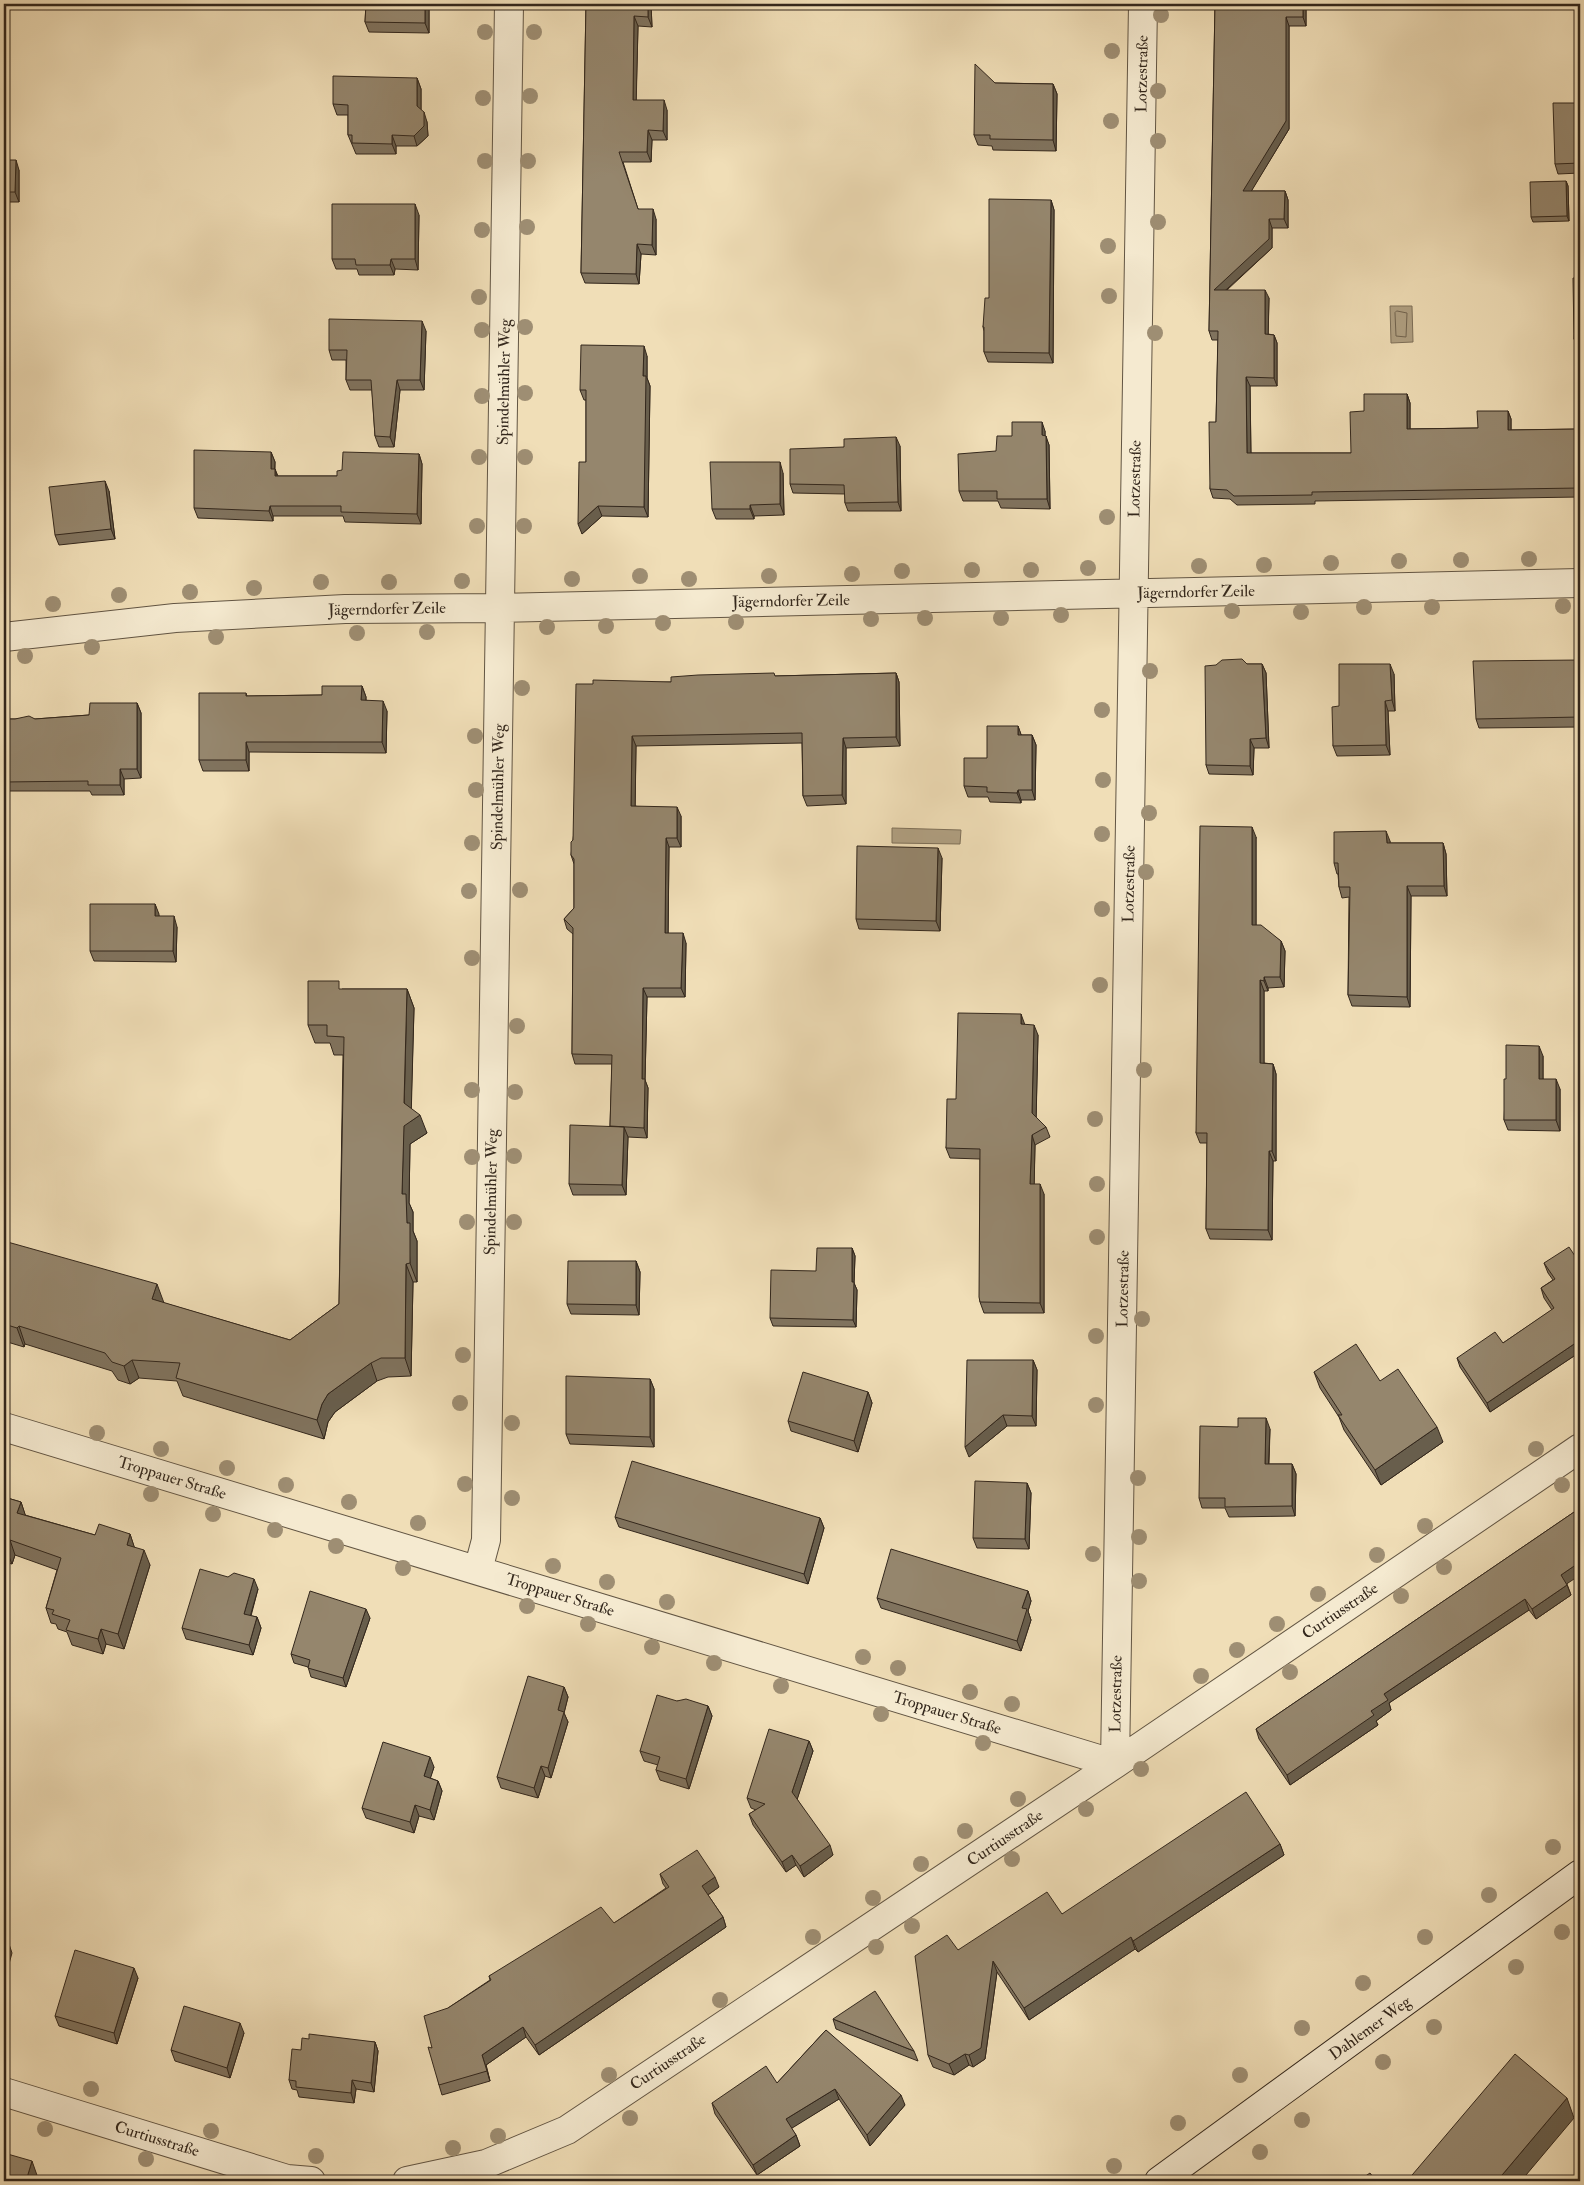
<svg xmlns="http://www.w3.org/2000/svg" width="1584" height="2185" font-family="'IM FELL Double Pica',serif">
<rect width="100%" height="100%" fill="#f0deb7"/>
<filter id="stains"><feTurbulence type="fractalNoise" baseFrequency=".004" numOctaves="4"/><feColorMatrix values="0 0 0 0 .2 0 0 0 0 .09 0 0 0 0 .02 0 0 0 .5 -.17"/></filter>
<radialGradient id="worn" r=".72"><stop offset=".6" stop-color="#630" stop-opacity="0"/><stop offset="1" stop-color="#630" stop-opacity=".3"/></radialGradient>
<!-- water -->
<path fill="#b0a082" stroke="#7e7059" d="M1390 306H1412L1413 342 1391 343Z
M892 828 961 830 960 844 892 843Z"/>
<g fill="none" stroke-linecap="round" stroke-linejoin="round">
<!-- shore -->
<path stroke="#72644f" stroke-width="1" d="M1397 311 1407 313 1406 337 1396 336 1395 313Z"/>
<!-- minor casing -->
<g stroke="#625543" stroke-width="30">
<path id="minor" d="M4 637 175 618 345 609 500 608 1580 583
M4 1427 1115 1764 1143 4
M478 1570 486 1540 509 4
M4 2092 287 2179 311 2181
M407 2181 486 2164 567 2130 1115 1764 1580 1448"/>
</g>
<!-- secondary casing -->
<g stroke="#33271c" stroke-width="30">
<path id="secondary" d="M1159 2181 1580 1874"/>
</g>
<!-- minor -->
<use href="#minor" stroke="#f5ead0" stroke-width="28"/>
<!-- secondary -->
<use href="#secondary" stroke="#f5ead0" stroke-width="28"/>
</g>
<!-- trees -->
<g fill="#9e8e73">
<circle cx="1161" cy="15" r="8"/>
<circle cx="485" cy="32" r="8"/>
<circle cx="534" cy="32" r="8"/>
<circle cx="1112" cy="51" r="8"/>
<circle cx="1158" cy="91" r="8"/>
<circle cx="530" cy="96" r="8"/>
<circle cx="483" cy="98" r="8"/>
<circle cx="1111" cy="121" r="8"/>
<circle cx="1158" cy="141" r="8"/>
<circle cx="485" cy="161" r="8"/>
<circle cx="528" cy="161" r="8"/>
<circle cx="1158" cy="222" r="8"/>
<circle cx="527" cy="227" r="8"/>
<circle cx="482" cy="230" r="8"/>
<circle cx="1108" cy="246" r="8"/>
<circle cx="1109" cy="296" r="8"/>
<circle cx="479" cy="297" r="8"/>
<circle cx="525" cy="327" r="8"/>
<circle cx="482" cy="330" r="8"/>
<circle cx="1155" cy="333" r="8"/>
<circle cx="525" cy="393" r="8"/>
<circle cx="482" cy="396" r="8"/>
<circle cx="479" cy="457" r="8"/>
<circle cx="525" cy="457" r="8"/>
<circle cx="1107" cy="517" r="8"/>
<circle cx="477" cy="526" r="8"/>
<circle cx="524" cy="526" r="8"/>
<circle cx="1529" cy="559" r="8"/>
<circle cx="1461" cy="560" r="8"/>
<circle cx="1399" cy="561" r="8"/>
<circle cx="1331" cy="563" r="8"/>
<circle cx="1264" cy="565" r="8"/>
<circle cx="1199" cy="566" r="8"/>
<circle cx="1088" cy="568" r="8"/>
<circle cx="972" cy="570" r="8"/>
<circle cx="1031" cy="570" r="8"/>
<circle cx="902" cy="571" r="8"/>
<circle cx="852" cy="574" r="8"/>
<circle cx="640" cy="576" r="8"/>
<circle cx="769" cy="576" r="8"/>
<circle cx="572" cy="579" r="8"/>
<circle cx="689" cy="579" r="8"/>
<circle cx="462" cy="581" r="8"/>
<circle cx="321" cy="582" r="8"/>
<circle cx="389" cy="582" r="8"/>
<circle cx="254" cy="588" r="8"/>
<circle cx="190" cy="592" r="8"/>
<circle cx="119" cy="595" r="8"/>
<circle cx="53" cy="604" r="8"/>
<circle cx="1563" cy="606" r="8"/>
<circle cx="1364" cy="607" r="8"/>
<circle cx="1432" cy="607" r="8"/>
<circle cx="1232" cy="611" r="8"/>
<circle cx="1301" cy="612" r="8"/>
<circle cx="1061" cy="615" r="8"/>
<circle cx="925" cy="618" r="8"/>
<circle cx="1001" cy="618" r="8"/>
<circle cx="871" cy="619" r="8"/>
<circle cx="736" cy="622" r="8"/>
<circle cx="663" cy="623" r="8"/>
<circle cx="606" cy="626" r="8"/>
<circle cx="547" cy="627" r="8"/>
<circle cx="427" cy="632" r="8"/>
<circle cx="357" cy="633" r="8"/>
<circle cx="216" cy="637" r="8"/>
<circle cx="92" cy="647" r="8"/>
<circle cx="25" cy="656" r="8"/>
<circle cx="1150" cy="671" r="8"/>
<circle cx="522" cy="688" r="8"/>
<circle cx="1102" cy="710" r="8"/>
<circle cx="475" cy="736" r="8"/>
<circle cx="1103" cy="780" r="8"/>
<circle cx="476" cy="790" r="8"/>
<circle cx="1149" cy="813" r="8"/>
<circle cx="1102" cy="834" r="8"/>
<circle cx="472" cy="843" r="8"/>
<circle cx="1146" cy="872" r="8"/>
<circle cx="520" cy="890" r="8"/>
<circle cx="469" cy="891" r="8"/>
<circle cx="1102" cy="909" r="8"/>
<circle cx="472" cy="958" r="8"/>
<circle cx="1100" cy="985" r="8"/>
<circle cx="517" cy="1026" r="8"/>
<circle cx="1144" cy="1070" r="8"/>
<circle cx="472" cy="1090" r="8"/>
<circle cx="515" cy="1092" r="8"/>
<circle cx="1095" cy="1119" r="8"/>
<circle cx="514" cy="1156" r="8"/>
<circle cx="472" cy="1157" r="8"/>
<circle cx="1097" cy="1184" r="8"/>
<circle cx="467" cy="1222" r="8"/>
<circle cx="514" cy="1222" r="8"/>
<circle cx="1097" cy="1237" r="8"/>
<circle cx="1142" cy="1319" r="8"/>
<circle cx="1096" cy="1336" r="8"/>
<circle cx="463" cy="1355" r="8"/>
<circle cx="460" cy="1403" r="8"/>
<circle cx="1096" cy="1405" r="8"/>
<circle cx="512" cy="1423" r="8"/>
<circle cx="97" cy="1433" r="8"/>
<circle cx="161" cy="1449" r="8"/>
<circle cx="1536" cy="1449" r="8"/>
<circle cx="227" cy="1468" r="8"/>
<circle cx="1138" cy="1478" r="8"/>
<circle cx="465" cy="1484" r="8"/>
<circle cx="286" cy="1485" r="8"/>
<circle cx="1562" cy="1485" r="8"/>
<circle cx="151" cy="1494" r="8"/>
<circle cx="512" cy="1498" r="8"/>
<circle cx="349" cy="1502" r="8"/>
<circle cx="213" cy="1514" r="8"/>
<circle cx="418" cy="1523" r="8"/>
<circle cx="1425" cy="1526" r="8"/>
<circle cx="275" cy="1530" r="8"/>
<circle cx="1139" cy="1537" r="8"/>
<circle cx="336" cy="1546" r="8"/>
<circle cx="1093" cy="1554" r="8"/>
<circle cx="1377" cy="1555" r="8"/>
<circle cx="553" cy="1566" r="8"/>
<circle cx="1444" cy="1567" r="8"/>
<circle cx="403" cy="1568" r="8"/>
<circle cx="1139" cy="1581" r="8"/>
<circle cx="607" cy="1582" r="8"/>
<circle cx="1318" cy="1594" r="8"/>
<circle cx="1401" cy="1596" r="8"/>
<circle cx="667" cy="1602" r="8"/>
<circle cx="527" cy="1606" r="8"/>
<circle cx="588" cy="1624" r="8"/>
<circle cx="1277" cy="1624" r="8"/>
<circle cx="652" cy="1647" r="8"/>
<circle cx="1237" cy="1650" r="8"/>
<circle cx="863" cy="1657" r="8"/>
<circle cx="714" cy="1663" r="8"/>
<circle cx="898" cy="1668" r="8"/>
<circle cx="1290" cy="1672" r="8"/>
<circle cx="1201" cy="1676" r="8"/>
<circle cx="781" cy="1686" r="8"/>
<circle cx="970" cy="1692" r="8"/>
<circle cx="1012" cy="1704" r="8"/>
<circle cx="881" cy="1714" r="8"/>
<circle cx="983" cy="1743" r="8"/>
<circle cx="1141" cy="1769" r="8"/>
<circle cx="1018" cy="1799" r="8"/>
<circle cx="1086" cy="1809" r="8"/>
<circle cx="965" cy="1831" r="8"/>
<circle cx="1553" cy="1847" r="8"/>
<circle cx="1012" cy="1859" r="8"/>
<circle cx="921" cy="1864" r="8"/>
<circle cx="1489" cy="1895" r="8"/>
<circle cx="873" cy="1898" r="8"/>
<circle cx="912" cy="1926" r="8"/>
<circle cx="1562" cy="1932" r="8"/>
<circle cx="813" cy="1937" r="8"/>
<circle cx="1425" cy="1937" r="8"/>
<circle cx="876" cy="1947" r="8"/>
<circle cx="1516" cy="1967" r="8"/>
<circle cx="1363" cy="1983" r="8"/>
<circle cx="720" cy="2000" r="8"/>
<circle cx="1434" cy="2027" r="8"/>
<circle cx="1302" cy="2028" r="8"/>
<circle cx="1383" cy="2062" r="8"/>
<circle cx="609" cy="2075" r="8"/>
<circle cx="1240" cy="2075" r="8"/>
<circle cx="91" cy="2089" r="8"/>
<circle cx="630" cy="2118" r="8"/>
<circle cx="1302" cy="2120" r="8"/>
<circle cx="1178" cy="2123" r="8"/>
<circle cx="45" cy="2129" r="8"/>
<circle cx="211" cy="2131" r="8"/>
<circle cx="498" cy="2136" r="8"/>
<circle cx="453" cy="2148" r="8"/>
<circle cx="1260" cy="2152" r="8"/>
<circle cx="316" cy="2156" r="8"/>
<circle cx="146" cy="2159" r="8"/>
<circle cx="1114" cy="2166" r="8"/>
</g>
<!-- wall -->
<path fill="#80735e" stroke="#33271c" d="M366 4H429V33L369 32 365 22Z
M586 4H651L652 27 638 26 636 100 667 110V140H652L651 162H623L638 209 656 219V255L641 254 639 284 585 283 581 273Z
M1215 4H1306V26H1289V129L1251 191H1285L1288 200V228H1272V248L1227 290 1269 298 1268 334 1274 335 1277 343V386H1250L1251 453H1351L1364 411 1407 394 1410 403V429L1478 428 1508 411 1511 419V430L1580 429V497L1315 501V504L1237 505 1230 499 1213 498 1210 489 1216 422 1218 340H1212L1209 331Z
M417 78 421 89V110L427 122 428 136 417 146H396V154H356L348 135V115H337L333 104Z
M995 83 1053 84 1057 94 1056 151 993 150 992 146 978 145 974 135Z
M1580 103V173L1558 174 1555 164Z
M4 105 9 114 6 160 19 170V202H4Z
M1566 181 1568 186 1569 221 1533 222 1531 217Z
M1051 200 1054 210 1053 363 988 362 984 352V331L983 327 989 298Z
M419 215 418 270 395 269 394 275H359L357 269H336L332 259Z
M1580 278V344H1576L1574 339Z
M426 331 424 390H400L394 447H379L375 436 372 390H350L346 380V360H332L329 350Z
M647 356V378L650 386 648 517 602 516 582 534 586 462V400H584L580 390Z
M1045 431V436L1049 445 1050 509 1001 508 998 501H963L959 491 1012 436Z
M900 446 901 511H848L845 503V494L793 493 790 484 844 447Z
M271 452 275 462V469L278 476H337L342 470 419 454 422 464 421 524 345 522 343 516H273V521L198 518 194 508Z
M783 473 784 515 754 516V519H716L712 509Z
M109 491 115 539 59 545 55 535Z
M1580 660V727L1479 728 1476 719Z
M1247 664H1262L1266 673 1269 748H1254L1253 775 1209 774 1206 765Z
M896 673 899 682 900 746 846 748V804L807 806 803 796 802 743 636 746 635 806 681 816V847H669L668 933 686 943 685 997H647L645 1080 648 1088 647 1138 628 1137 626 1195H573L569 1184 610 1126 612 1064H575L572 1054 573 934 567 929 564 919 574 908V864L571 855 593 684 671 682 775 676Z
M1394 674 1395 711H1388L1390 755 1337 756 1333 746 1339 706Z
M362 686 366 697V700L387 711 386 753 249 752V771H203L199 760 246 693 247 696 322 695Z
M137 703 141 713V778L124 779V795H92L90 791H4V719H35L89 715Z
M1018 726 1021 735H1032L1036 745 1035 800H1021V803L990 802 988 797H968L964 786 987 758Z
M1256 837V925L1281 941 1285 951 1284 987 1268 988V991H1264V1063L1273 1064 1276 1074V1161H1273L1272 1240 1210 1239 1206 1229 1207 1143H1200L1196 1133Z
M1390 841V843H1443L1446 854 1447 896H1411L1410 1007 1352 1006 1348 995 1349 897 1342 898 1339 887 1338 874H1337L1334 863Z
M942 858 940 931 859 929 856 919Z
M155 904 159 916 177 927 176 962 94 961 90 951Z
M342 989H407L414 1008 411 1108 427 1133 410 1144 409 1203 413 1212V1231L417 1241V1282H413L411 1376 388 1377 377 1381 335 1412 328 1422 324 1439 183 1396 177 1381 139 1378 130 1384 118 1380 112 1371 25 1344 24 1347 4 1341V1241L164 1303 290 1340 339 1304 343 1055H334L330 1043H315L308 1025Z
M1025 1025 1038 1035 1036 1117 1046 1127 1050 1137 1035 1145 1034 1184 1044 1194V1313H984L980 1302V1159L950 1158 946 1148 956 1099Z
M1543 1056V1079L1560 1089V1131L1508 1130 1504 1120 1506 1079Z
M852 1248 855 1256 854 1283 857 1290 856 1327 773 1326 770 1318 816 1271Z
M636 1261 640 1272 639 1315 571 1314 567 1304Z
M1579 1262 1580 1352 1490 1412 1460 1367 1457 1358 1503 1343 1552 1310 1544 1298 1541 1288 1553 1280 1548 1273 1544 1263Z
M1033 1360 1037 1370 1036 1426H1007L969 1457Z
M1314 1372 1380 1381 1443 1442 1381 1485 1344 1430 1339 1417 1320 1388Z
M650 1379 654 1389V1447L570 1444 566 1434Z
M868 1392 872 1403 858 1452 791 1431 788 1421Z
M1270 1429 1269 1464H1292L1296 1474 1295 1516 1229 1517 1225 1508H1202L1199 1498Z
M1027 1483 1031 1493 1029 1549 977 1548 973 1538Z
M4 1497 21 1502 25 1515 95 1535 130 1534 134 1547 150 1565 124 1649 106 1644 103 1654 72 1645 67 1632 58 1629 56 1624 51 1623 46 1608 57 1570 15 1555 12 1564 4 1562Z
M1580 1508 1567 1584 1571 1595 1536 1619 1529 1610 1389 1703 1391 1710 1376 1721 1378 1725 1290 1785 1259 1739 1256 1729Z
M615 1517 820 1518 824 1528 808 1584 619 1527Z
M258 1589 251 1616 257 1617 261 1628 253 1655 186 1639 182 1628Z
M1028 1591 1031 1601 1028 1611 1031 1620 1021 1651 881 1608 877 1598Z
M370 1618 346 1687 311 1677 308 1667 294 1663 291 1654Z
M564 1687 568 1697 564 1713 568 1722 551 1778 545 1776 538 1798 501 1788 497 1777Z
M677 1701 708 1706 712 1716 689 1789 660 1780 656 1770 658 1765 644 1761 640 1751Z
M809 1741 813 1751 797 1799 833 1855 804 1877 796 1865 786 1872 753 1825 749 1814 756 1810 751 1808 747 1798Z
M434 1767 430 1778 438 1781 442 1791 434 1820 419 1816 414 1833 366 1818 362 1808Z
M1280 1844 1284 1855 1138 1952 1135 1949 1029 2020 997 1972 985 2059 973 2067 969 2065 954 2075 933 2067 928 2055 958 1950 1062 1914Z
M660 1874 719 1887 708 1895 723 1917 726 1927 539 2055 526 2037 486 2065 490 2081 442 2095 439 2085 432 2048 448 2008 490 1980 489 1976 614 1923 666 1888 663 1884Z
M138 1978 117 2044 59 2026 55 2016Z
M833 2019 914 2051 918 2061 836 2029Z
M826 2030 905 2105 870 2146 839 2099 791 2128 796 2135 800 2146 757 2175 715 2114 712 2103 777 2083Z
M244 2033 230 2078 175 2061 171 2050Z
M309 2039 375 2042 378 2051 374 2092 356 2089 354 2103 299 2097 297 2090 292 2089 289 2080 301 2050Z"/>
<!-- shaded-wall -->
<path fill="#685e4c" stroke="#33271c" d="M425 4H429V33L425 23Z
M648 4H651L652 27 648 17Z
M1303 4H1306V26L1303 17Z
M634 16 638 26 636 110 633 100Z
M1286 17 1289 26V129L1246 200 1243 191Z
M417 78 421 89V116L417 106Z
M1053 84 1057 94 1056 151 1053 140Z
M664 100 667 110V140L663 131Z
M6 105 9 114 6 170 4 165V135Z
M424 112 427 122 428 136 417 146 414 136Z
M648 130 652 140 651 162 647 152Z
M392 135 396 146V154L392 144Z
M16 160 19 170V202L15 192Z
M1566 181 1568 186 1569 221 1567 216Z
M1285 191 1288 200V228L1284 219Z
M1051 200 1054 210 1053 363 1049 353Z
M415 204 419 215 418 270 415 259Z
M653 209 656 219V255L652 245Z
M1269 219 1272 228V248L1217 298 1214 290Z
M637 244 641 254 639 284 636 274Z
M391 259 395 269 394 275 390 265Z
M1265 290 1269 298 1268 343 1265 334Z
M422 321 426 331 424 390 420 380Z
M1274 335 1277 343V386L1274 378Z
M644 346 647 356V378L650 386 648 517 644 507 643 376Z
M1246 377 1250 386 1251 462 1247 453Z
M397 380 400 390 394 447 390 437Z
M1407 394 1410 403V438L1407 429Z
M1508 411 1511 419V439L1508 430Z
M1042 422 1045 431V445L1042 435Z
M1046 436 1049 445 1050 509 1047 499Z
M896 437 900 446 901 511 898 502Z
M271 452 275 462 274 479 271 469Z
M419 454 422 464 421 524 417 514Z
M780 462 783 473 784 515 780 504Z
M275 469 278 479 275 476Z
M105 481 109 491 115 539 111 529Z
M750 505 754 516V519L750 509Z
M270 506 273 516V521L269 511Z
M598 506 602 516 582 534 578 524Z
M1262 664 1266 673 1269 748 1266 738Z
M1390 664 1394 674 1395 711 1392 700Z
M896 673 899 682 900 746 896 737Z
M362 686 366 697 365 710 361 700Z
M383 701 387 711 386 753 382 742Z
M1385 701 1388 711 1390 755 1386 745Z
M137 703 141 713V778L137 769Z
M1018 726 1022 737 1018 735Z
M1032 735 1036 745 1035 800 1032 790Z
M632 736 636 746 635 816 631 806Z
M843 738 846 748V804L842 795Z
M1250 739 1254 748 1253 775 1250 766Z
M246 742 249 752V771L246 760Z
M120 769 124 779V795L120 785Z
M1018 790 1021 800V803L1017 793Z
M677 807 681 816V847L677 838Z
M1252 827 1256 837V935L1252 925Z
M1386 831 1390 841V854L1387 843Z
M666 838 669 847 668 942 665 933Z
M1443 843 1446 854 1447 896 1444 886Z
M938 848 942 858 940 931 936 921Z
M1407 886 1411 896 1410 1007 1407 997Z
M155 904 159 914V926L155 916Z
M174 916 177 927 176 962 173 951Z
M683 933 686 943 685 997 681 988Z
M1281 941 1285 951 1284 987 1280 977Z
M1264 977 1268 988V991L1264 981Z
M1260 980 1264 991V1073L1260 1063Z
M643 988 647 997 645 1080 648 1088 647 1138 644 1128 642 1079Z
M407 989 414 1008 411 1121 420 1115 427 1133 410 1144 409 1203 413 1212V1231L417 1241V1282L410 1263 407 1223 402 1194Z
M1021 1014 1025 1025 1021 1024Z
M1034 1025 1038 1035 1036 1124 1032 1113Z
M1539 1046 1543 1056V1089L1539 1079Z
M1273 1064 1276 1074V1161L1272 1151Z
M1556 1079 1560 1089V1131L1556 1120Z
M624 1127 628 1137 626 1195 622 1185Z
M1032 1135 1035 1145 1034 1194 1030 1184Z
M1269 1151 1273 1161 1272 1240 1268 1230Z
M1040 1184 1044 1194V1313L1040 1303Z
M852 1248 855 1256 854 1283 857 1290 856 1327 853 1320 852 1282Z
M636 1261 640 1272 639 1315 636 1305Z
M406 1264 413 1282 411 1376 405 1358Z
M157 1284 164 1303 152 1299Z
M19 1326 25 1344 24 1347 17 1328Z
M1580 1340V1352L1490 1412 1487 1403Z
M132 1360 139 1378 130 1384 124 1366Z
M1033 1360 1037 1370 1036 1426 1032 1416Z
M371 1363 377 1381 335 1412 328 1422 324 1439 317 1420 322 1404 328 1394Z
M650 1379 654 1389V1447L650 1437Z
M868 1392 872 1403 858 1452 854 1441Z
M1003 1415 1007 1426 969 1457 965 1447Z
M1266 1418 1270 1429 1268 1474 1265 1464Z
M1437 1427 1443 1442 1381 1485 1375 1470Z
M1292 1464 1296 1474 1295 1516 1292 1506Z
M1027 1483 1031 1493 1029 1549 1025 1539Z
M21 1502 26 1517 17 1513Z
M820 1518 824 1528 808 1584 804 1574Z
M130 1534 135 1549 127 1545Z
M10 1540 15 1555 12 1564 6 1549Z
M144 1550 150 1565 124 1649 118 1634Z
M1580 1562V1575L1565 1585 1561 1575Z
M254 1579 258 1589 248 1624 244 1614Z
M1567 1585 1571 1595 1536 1619 1532 1609Z
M1028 1591 1031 1601 1028 1611 1031 1620 1021 1651 1017 1641 1022 1608Z
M1525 1599 1529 1610 1389 1703 1391 1710 1376 1721 1378 1725 1290 1785 1287 1775 1371 1711 1384 1694Z
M366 1609 370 1618 346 1687 343 1678Z
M257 1617 261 1628 253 1655 249 1645Z
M101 1629 106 1644 103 1654 98 1639Z
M564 1687 568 1697 564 1713 568 1722 551 1778 548 1768 558 1710Z
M708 1706 712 1716 689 1789 686 1779Z
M809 1741 813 1751 796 1803 792 1792Z
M430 1757 434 1767 428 1786 424 1776Z
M541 1766 545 1776 538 1798 534 1788Z
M438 1781 442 1791 434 1820 430 1810Z
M415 1805 419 1816 414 1833 410 1822Z
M1280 1844 1284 1855 1138 1952 1133 1941Z
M830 1845 833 1855 804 1877 800 1866Z
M792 1855 796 1865 786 1872 782 1862Z
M715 1877 719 1887 706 1896 702 1886Z
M723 1917 726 1927 539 2055 535 2045Z
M1131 1937 1135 1949 1029 2020 1024 2008Z
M9 1944 12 1953 4 1982V1962Z
M993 1961 997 1972 985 2059 973 2067 969 2055Z
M134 1968 138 1978 117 2044 114 2033Z
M240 2023 244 2033 230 2078 227 2068Z
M523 2027 526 2037 486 2065 490 2081 482 2055Z
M375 2042 378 2051 374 2092 371 2083Z
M965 2054 969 2065 954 2075 949 2064Z
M352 2080 356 2089 354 2103 351 2093Z
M835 2089 839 2099 789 2130 786 2119Z
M901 2095 905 2105 870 2146 867 2135Z
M1567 2098 1574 2118 1521 2181H1497Z
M796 2135 800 2146 757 2175 753 2165Z
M32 2161 39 2181H26Z"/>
<!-- building -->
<path fill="#95866d" stroke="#33271c" d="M366 4H425V23L365 22Z
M586 4H648V17L634 16 633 100H664L663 131 648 130 647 152H619L638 209H653L652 245 637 244 636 274 581 273Z
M1215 4H1303V17H1286V121L1243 191H1285L1284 219H1269V239L1214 290H1265V334L1274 335V378L1246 377 1247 453H1351L1350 412 1364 411V394H1407V429L1478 428 1477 411H1508V430L1580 429V488L1312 492V495L1234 496 1227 490 1210 489 1209 422H1216L1218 331H1209Z
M975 64 995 83 1053 84V140L990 139V135H974Z
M333 76 417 78V106L424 112V126L414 136 392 135V144L352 143V135H348V105L333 104Z
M1553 103H1580V163L1555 164Z
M4 105H6L4 135Z
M4 160H16L15 192H4Z
M1566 181 1567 216 1531 217 1530 182Z
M989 199 1051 200 1049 353 984 352V327H983L985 298H989Z
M332 204H415V259H391L390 265H356L355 259H332Z
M1573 278H1580V339H1574Z
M329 319 422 321 420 380H397L390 437 375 436 371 380H346L347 350H329Z
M581 345 644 346 643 376H646L644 507 598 506 578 524 579 462H586V390H580Z
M1012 422H1042V435L1046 436 1047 499H997V491H959L958 454 996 451 997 436H1012Z
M896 437 898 502 845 503 844 485 790 484V449L844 447V439Z
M194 450 271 452V469H275V476H337V471L342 470 343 452 419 454 417 514 341 512V506H270L269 511 194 508Z
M710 462H780V504L750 505V509H712Z
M105 481 111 529 55 535 49 487Z
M1242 659 1247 664H1262L1266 738 1250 739V766L1206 765 1205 666 1216 665 1222 660Z
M1580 660V717L1476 719 1473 661Z
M1339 664H1390L1392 700 1385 701 1386 745 1333 746 1332 707 1339 706Z
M774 673 775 676 896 673V737L843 738 842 795 803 796 802 733 632 736 631 806 677 807V838H666L665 933H683L681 988H643L642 1079H645L644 1128 610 1126 612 1055 572 1054 573 928 564 919 574 908V859L571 855V842L573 840 576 684H593V680L671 682V677L698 675Z
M322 686H362L361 700 383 701 382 742H246V760H199V693H246V696L322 695Z
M90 703H137V769H120V785H88V781L4 782V719H15L29 716 35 719 89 715Z
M987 726H1018V735H1032V790H1018L1017 793 987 792V787L964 786V758H987Z
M1200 826 1252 827V925H1261L1281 941 1280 977H1264V981L1260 980V1063L1273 1064 1272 1151H1269L1268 1230 1206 1229 1207 1133H1196Z
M1386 831 1387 843H1443L1444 886H1407V997L1348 995 1350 887H1339L1338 863H1334V832Z
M857 846 938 848 936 921 856 919Z
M90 904H155V916H174L173 951H90Z
M308 981H339V989H407L404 1103 420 1115 404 1126 402 1194H406L407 1223H410V1263L406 1264 405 1358H381L371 1363 328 1394 322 1404 317 1420 176 1378 180 1363 132 1360 124 1366 112 1362 105 1353 19 1326 17 1328 4 1324V1241L157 1284 152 1299 290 1340 339 1304 344 1037 327 1036V1025H308Z
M958 1013 1021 1014V1024L1034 1025 1032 1113 1046 1127 1032 1135 1030 1184H1040V1303L980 1302 979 1297 980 1149 946 1148 947 1099H956Z
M1506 1045 1539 1046V1079H1556V1120H1504V1079H1506Z
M570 1125 624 1127 622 1185 569 1184Z
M1569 1247 1579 1262H1580V1340L1487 1403 1457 1358 1495 1332 1503 1343 1554 1308 1541 1288 1555 1279 1544 1263Z
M817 1248H852V1282H854L853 1320 770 1318 771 1270 816 1271Z
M568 1261H636V1305L567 1304Z
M1356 1344 1380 1381 1398 1369 1437 1427 1375 1470 1338 1415H1342L1314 1372Z
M967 1360H1033L1032 1416 1003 1415 965 1447Z
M803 1372 868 1392 854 1441 788 1421Z
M566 1376 650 1379V1437L566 1434Z
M1238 1418H1266L1265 1464H1292V1506L1225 1507V1498H1199L1200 1426 1238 1427Z
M632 1461 820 1518 804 1574 615 1517Z
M975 1481 1027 1483 1025 1539 973 1538Z
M4 1497 21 1502 17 1513 95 1535 99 1524 130 1534 127 1545 144 1550 118 1634 101 1629 98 1639 66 1630 70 1620 52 1614 54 1610 46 1608 61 1558 10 1540 6 1549 4 1548Z
M1580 1508V1562L1561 1575 1567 1585 1532 1609 1525 1599 1384 1694 1388 1700 1371 1711 1374 1715 1287 1775 1256 1729Z
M891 1549 1028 1591 1022 1608 1027 1609 1017 1641 877 1598Z
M200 1569 228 1577 234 1573 254 1579 244 1614 257 1617 249 1645 182 1628Z
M310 1591 366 1609 343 1678 308 1668 310 1660 291 1654Z
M528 1676 564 1687 558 1710 564 1712 548 1768 541 1766 534 1788 497 1777Z
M657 1695 677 1701 686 1699 708 1706 686 1779 656 1770 660 1757 640 1751Z
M769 1729 809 1741 792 1792 830 1845 800 1866 792 1855 782 1862 749 1814 765 1804 747 1798Z
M383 1742 430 1757 424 1776 438 1781 430 1810 415 1805 410 1822 362 1808Z
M1246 1792 1280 1844 1133 1941 1131 1937 1024 2008 993 1961 981 2048 969 2055 965 2054 949 2064 928 2055 915 1956 947 1935 958 1950 1047 1892 1062 1914Z
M697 1850 715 1877 702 1886 723 1917 535 2045 523 2027 482 2055 487 2071 439 2085 428 2047 432 2048 424 2016 448 2008 491 1980 489 1976 601 1907 614 1923 669 1887 660 1874Z
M4 1942 9 1944 4 1962Z
M75 1950 134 1968 114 2033 55 2016Z
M875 1991 914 2051 833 2019Z
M184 2006 240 2023 227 2068 171 2050Z
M826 2030 901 2095 867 2135 835 2089 786 2119 796 2135 753 2165 712 2103 766 2066 777 2083Z
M309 2034 375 2042 371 2083 352 2080 351 2093 296 2087V2081L289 2080 292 2049 301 2050 302 2038 309 2039Z
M1515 2054 1567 2098 1497 2181H1407Z
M4 2153 32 2161 26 2181H4Z
M1370 2173 1376 2181H1358Z"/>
<g text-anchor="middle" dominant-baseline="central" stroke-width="4.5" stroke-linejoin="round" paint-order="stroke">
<!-- street labels -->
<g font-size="16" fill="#33271c" stroke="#f5ead0">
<text transform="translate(1142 74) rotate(-89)">Lotzestraße</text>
<text transform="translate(504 382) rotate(-89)">Spindelmühler Weg</text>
<text transform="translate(1135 479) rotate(-89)">Lotzestraße</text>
<text transform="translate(1196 592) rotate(-1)">Jägerndorfer Zeile</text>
<text transform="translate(791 601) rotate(-1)">Jägerndorfer Zeile</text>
<text transform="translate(387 609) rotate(-1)">Jägerndorfer Zeile</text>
<text transform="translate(498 787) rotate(-89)">Spindelmühler Weg</text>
<text transform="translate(1129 884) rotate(-89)">Lotzestraße</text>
<text transform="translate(491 1192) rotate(-89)">Spindelmühler Weg</text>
<text transform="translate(1123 1289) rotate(-89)">Lotzestraße</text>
<text transform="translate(172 1478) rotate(17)">Troppauer Straße</text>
<text transform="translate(560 1595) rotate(17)">Troppauer Straße</text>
<text transform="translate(1340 1611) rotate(-34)">Curtiusstraße</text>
<text transform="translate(1116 1694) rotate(-89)">Lotzestraße</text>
<text transform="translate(947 1713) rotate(17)">Troppauer Straße</text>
<text transform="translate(1005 1838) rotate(-34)">Curtiusstraße</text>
<text transform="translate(1370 2028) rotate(-36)">Dahlemer Weg</text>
<text transform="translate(668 2062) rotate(-34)">Curtiusstraße</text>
<text transform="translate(157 2139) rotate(17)">Curtiusstraße</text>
</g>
</g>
<!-- margin -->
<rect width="1584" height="2185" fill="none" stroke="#f0deb7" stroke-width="20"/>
<rect x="5" y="5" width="1574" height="2175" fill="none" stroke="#33271c" stroke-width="2.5"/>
<rect x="10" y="10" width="1564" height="2165" fill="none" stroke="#33271c"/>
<rect width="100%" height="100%" filter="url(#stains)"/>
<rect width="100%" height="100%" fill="url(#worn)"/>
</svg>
